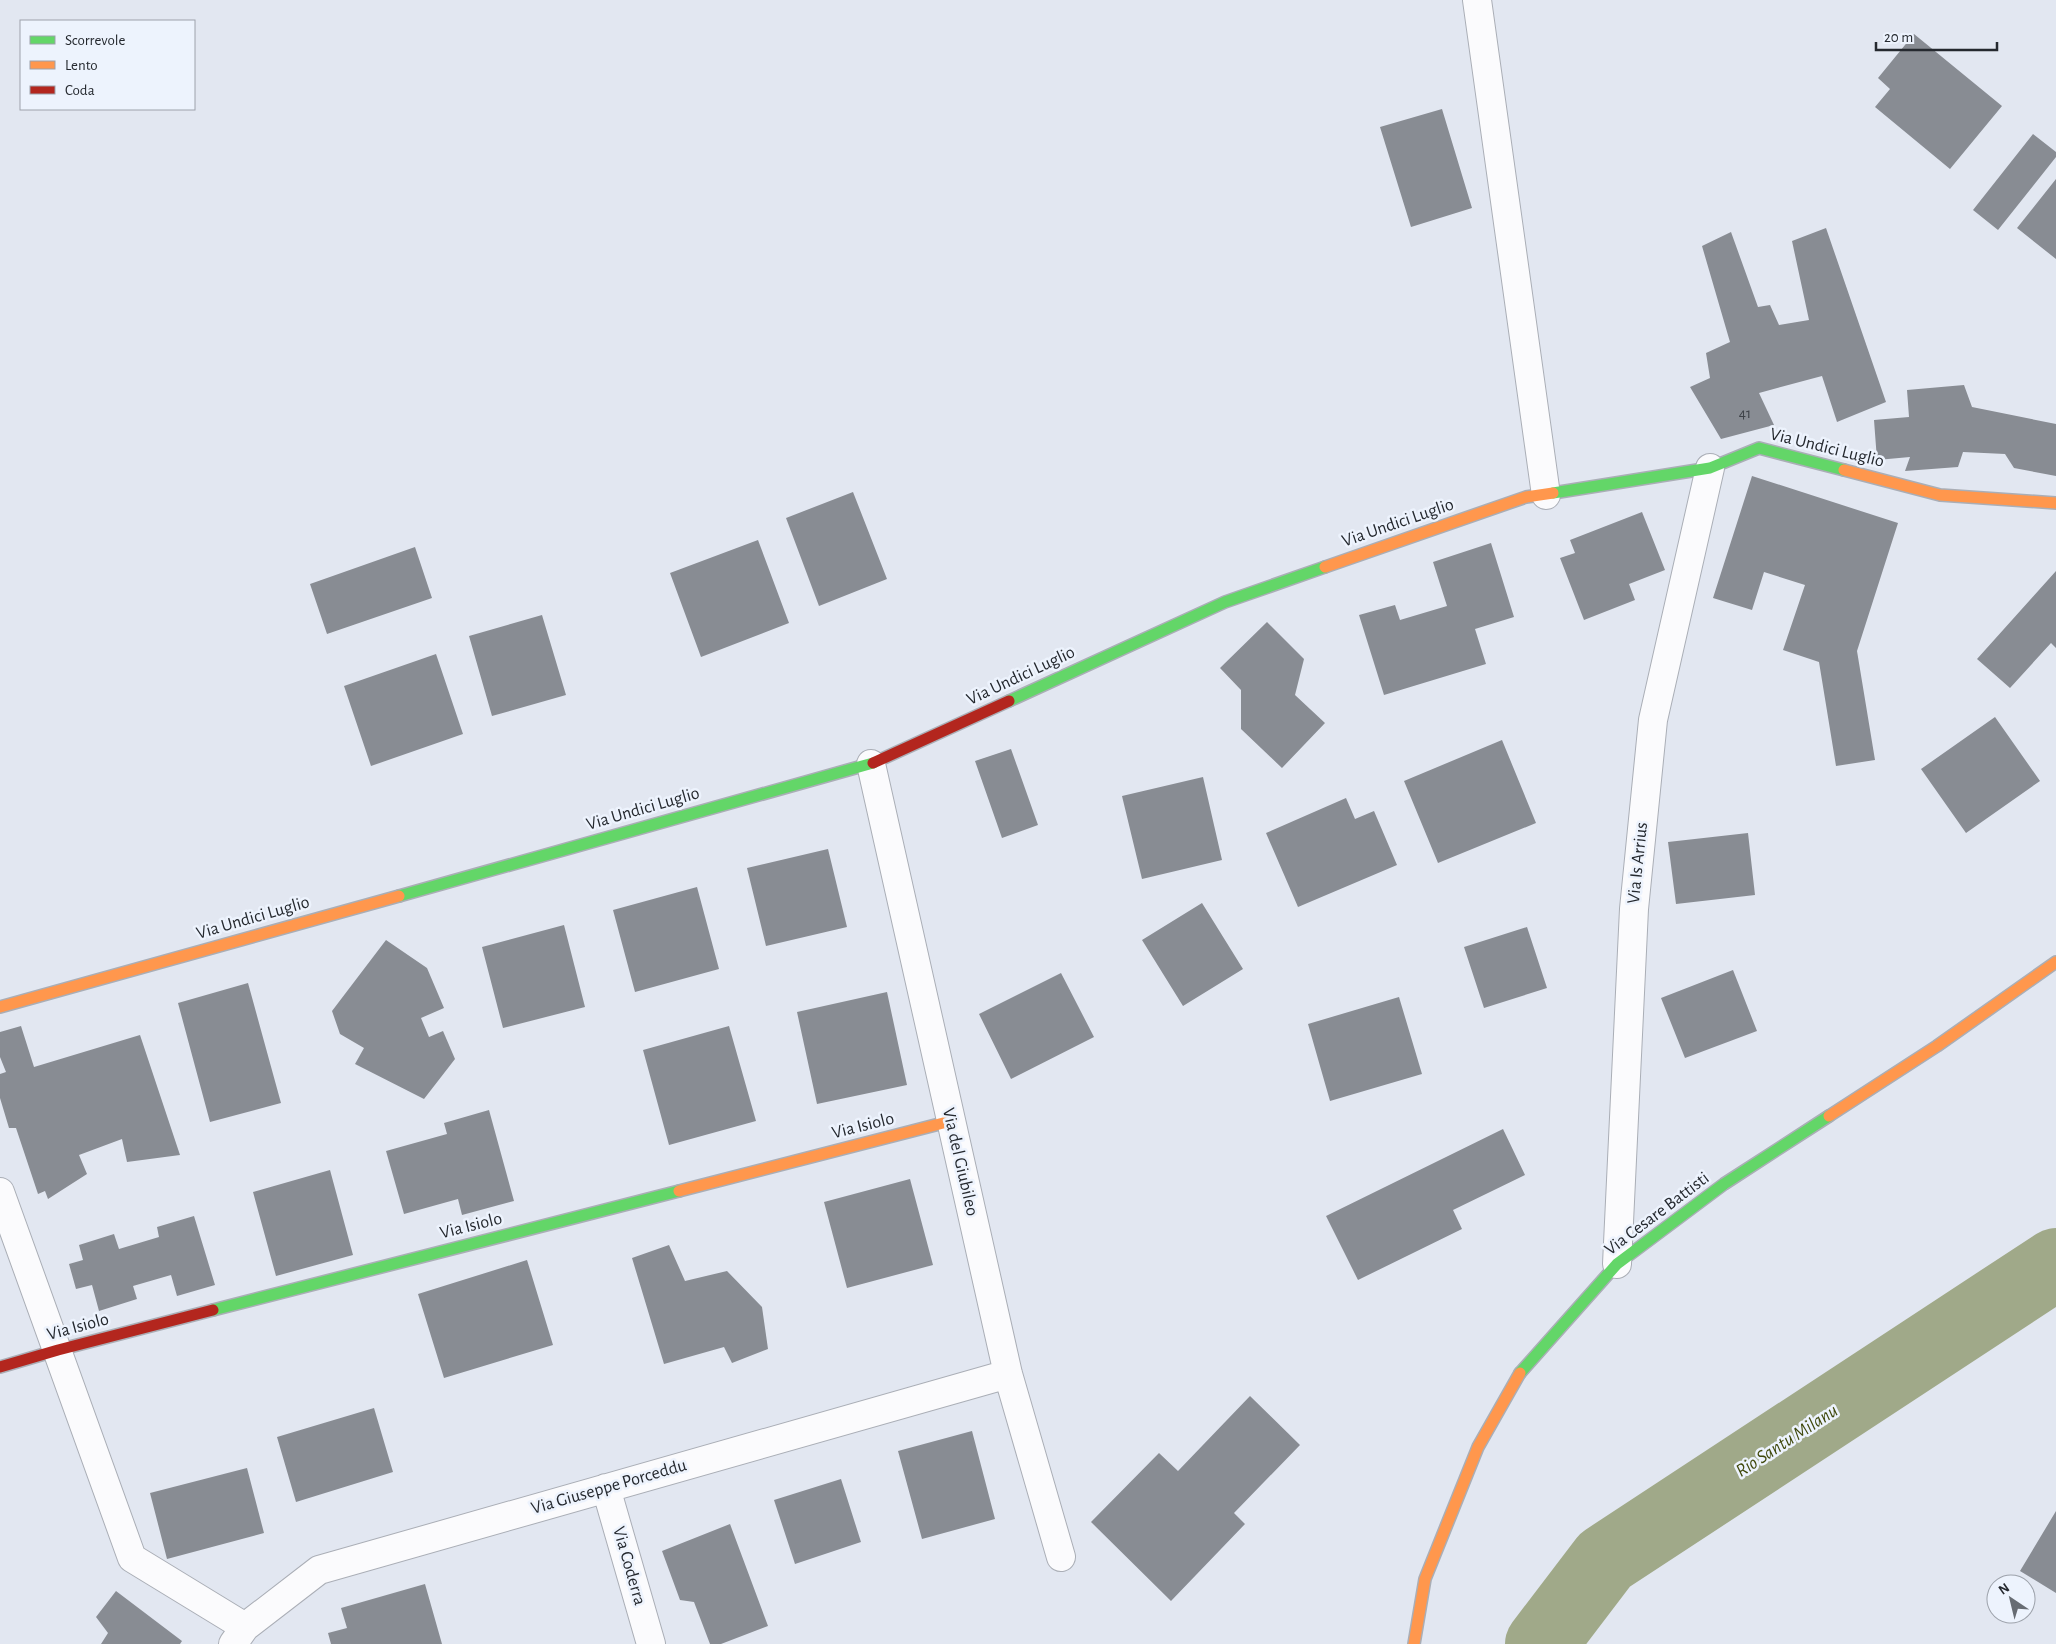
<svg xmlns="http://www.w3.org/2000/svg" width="2056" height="1644" font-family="'Alegreya Sans',sans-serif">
<rect width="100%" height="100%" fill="#e2e7f1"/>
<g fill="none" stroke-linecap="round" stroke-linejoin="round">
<!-- river -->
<path stroke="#a0a989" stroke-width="72" d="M1541 1644 1605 1560 2056 1264"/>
</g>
<!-- building -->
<path fill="#888c93" d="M1914 34 2002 106 1950 169 1875 107 1890 89 1878 78Z
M1442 109 1472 208 1411 227 1380 127Z
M2033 134 2056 152V157L1998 230 1973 210Z
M2056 179V259L2017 228Z
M1826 228 1886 402 1837 422 1822 376 1759 393 1774 425 1721 439 1690 387 1710 378 1706 353 1730 342 1702 246 1731 232 1758 307 1770 305 1779 325 1809 320 1792 241Z
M1964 385 1972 407 2056 424V476L2014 468 2005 454 1963 452 1958 467 1905 471 1910 457 1877 460 1874 420 1909 417 1907 390Z
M1752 476 1898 523 1857 651 1875 760 1836 766 1819 662 1783 650 1805 585 1764 572 1752 610 1713 598Z
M853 492 887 579 819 606 786 518Z
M1642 512 1665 570 1629 584 1635 600 1584 620 1560 558 1575 553 1570 540Z
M758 540 789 623 701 657 670 573Z
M1491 543 1514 617 1475 629 1486 664 1384 695 1359 615 1395 605 1400 620 1447 606 1433 562Z
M415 547 432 598 327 634 310 584Z
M2056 571V648L2051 643 2010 688 1977 659Z
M542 615 566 695 492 716 469 636Z
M1267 622 1304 659 1295 695 1325 723 1282 768 1241 729V690L1220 668Z
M436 654 463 734 371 766 344 686Z
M1995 717 2040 781 1966 833 1921 769Z
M1502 740 1536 823 1438 863 1404 781Z
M1011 749 1038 825 1002 838 975 761Z
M1203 777 1222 860 1142 879 1122 796Z
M1346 798 1355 819 1374 811 1397 865 1298 907 1266 833Z
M1748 833 1755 895 1676 904 1668 842Z
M828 849 847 927 766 946 747 868Z
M697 887 719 969 635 992 613 910Z
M1202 903 1243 969 1183 1006 1142 940Z
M564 925 585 1007 503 1028 482 947Z
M1527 927 1547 988 1484 1008 1464 947Z
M386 940 427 968 444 1008 421 1018 429 1037 443 1031 455 1059 424 1099 355 1064 364 1048 340 1034 332 1011Z
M1733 970 1757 1031 1685 1058 1661 998Z
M1061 973 1094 1037 1011 1079 979 1014Z
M248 983 281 1103 210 1122 178 1003Z
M887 992 907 1085 817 1104 797 1012Z
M1399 997 1422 1074 1330 1101 1308 1024Z
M21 1026 34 1067 140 1035 180 1155 127 1162 122 1139 79 1155 87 1174 48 1199 45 1191 38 1194 16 1128H9L0 1098V1074L6 1072 0 1057V1032Z
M729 1026 756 1121 669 1145 643 1050Z
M489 1110 514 1201 462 1215 458 1199 404 1214 386 1151 447 1134 444 1123Z
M1503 1129 1525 1175 1453 1210 1462 1229 1358 1280 1326 1216Z
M330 1170 353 1255 276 1276 253 1192Z
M910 1179 933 1265 847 1288 824 1202Z
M194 1216 215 1285 177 1296 171 1275 133 1286 137 1299 99 1311 92 1285 76 1289 69 1264 83 1260 79 1245 114 1234 119 1249 159 1237 157 1227Z
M669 1245 685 1281 727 1271 762 1307 768 1349 732 1363 724 1347 664 1364 632 1258Z
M527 1260 553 1345 444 1378 418 1294Z
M1250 1396 1300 1445 1234 1513 1245 1524 1171 1601 1091 1522 1159 1453 1178 1471Z
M374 1408 393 1472 296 1502 277 1437Z
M972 1431 995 1519 922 1539 898 1451Z
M247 1468 264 1533 167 1559 150 1493Z
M841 1479 861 1542 795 1564 774 1500Z
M2056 1511V1593L2020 1571Z
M730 1524 768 1626 721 1644H710L694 1602 680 1600 662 1551Z
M425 1584 442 1644H331L328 1633 347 1628 341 1608Z
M116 1591 182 1641 180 1644H101L108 1633 96 1617Z"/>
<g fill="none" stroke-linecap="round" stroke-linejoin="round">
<!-- street casing -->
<g stroke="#aaaeb6" stroke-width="30">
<path id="street" d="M1477 0 1546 495
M871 764 1008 1374 1061 1557
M0 1192 132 1558 245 1627
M1617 1264 1634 909 1653 720 1710 468
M606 1488 651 1644
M233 1644 245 1627 319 1570 1008 1374"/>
</g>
<!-- fast casing -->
<g stroke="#aaaeb6" stroke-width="14">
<path id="fast" d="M1553 493 1710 468 1759 448 1844 470
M1009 701 1225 602 1325 567
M399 896 873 763
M213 1310 679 1191
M1520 1373 1617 1264 1724 1184 1829 1116"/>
</g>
<!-- slow casing -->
<g stroke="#aaaeb6" stroke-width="14">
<path id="slow" d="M1844 470 1940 495 2056 503
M1325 567 1526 497 1553 493
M0 1007 399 896
M1829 1116 1937 1046 2056 962
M679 1191 951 1121
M1414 1644 1425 1579 1478 1447 1520 1373"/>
</g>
<!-- jam casing -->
<g stroke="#aaaeb6" stroke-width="14">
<path id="jam" d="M873 763 1009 701
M0 1367 58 1350 213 1310"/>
</g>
<!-- street -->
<use href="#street" stroke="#fbfbfd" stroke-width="28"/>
<!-- fast -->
<use href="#fast" stroke="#63d668" stroke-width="11"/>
<!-- slow -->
<use href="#slow" stroke="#ff974d" stroke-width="11"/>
<!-- jam -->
<use href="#jam" stroke="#b3261e" stroke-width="11"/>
</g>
<g text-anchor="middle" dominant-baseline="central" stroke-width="5" stroke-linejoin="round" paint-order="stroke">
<!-- number labels -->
<g font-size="15" fill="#3e4248">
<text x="1745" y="413">41</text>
</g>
<!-- street labels -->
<g font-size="18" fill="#25292f" stroke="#edf3fd">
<text transform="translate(1827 448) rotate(14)">Via Undici Luglio</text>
<text transform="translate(1398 523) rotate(-19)">Via Undici Luglio</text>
<text transform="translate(1021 676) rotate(-25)">Via Undici Luglio</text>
<text transform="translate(643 809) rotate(-16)">Via Undici Luglio</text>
<text transform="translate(1638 863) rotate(-84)">Via Is Arrius</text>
<text transform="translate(253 918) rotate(-16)">Via Undici Luglio</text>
<text transform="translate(863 1126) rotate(-14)">Via Isiolo</text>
<text transform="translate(960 1162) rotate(77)">Via del Giubileo</text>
<text transform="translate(1657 1214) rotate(-37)">Via Cesare Battisti</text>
<text transform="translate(471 1226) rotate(-14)">Via Isiolo</text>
<text transform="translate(78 1327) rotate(-15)">Via Isiolo</text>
<text transform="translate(609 1487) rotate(-16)">Via Giuseppe Porceddu</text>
<text transform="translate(629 1566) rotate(74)">Via Coderra</text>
</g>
<!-- water labels -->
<g font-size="19" font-style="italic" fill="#3f480b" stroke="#edf3fd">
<text transform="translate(1787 1441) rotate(-33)">Rio Santu Milanu</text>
</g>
</g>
<!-- legend -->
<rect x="20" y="20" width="175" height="90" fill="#edf3fd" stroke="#9da2ab"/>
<rect x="30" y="36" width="25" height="8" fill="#63d668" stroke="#9da2ab"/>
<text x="65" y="45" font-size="15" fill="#25292f">Scorrevole</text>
<rect x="30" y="61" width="25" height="8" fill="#ff974d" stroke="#9da2ab"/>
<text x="65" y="70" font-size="15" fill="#25292f">Lento</text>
<rect x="30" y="86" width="25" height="8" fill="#b3261e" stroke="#9da2ab"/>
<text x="65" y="95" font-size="15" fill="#25292f">Coda</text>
<!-- north arrow -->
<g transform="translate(2011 1599) rotate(325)"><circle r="24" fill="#edf3fd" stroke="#9da2ab"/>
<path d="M0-4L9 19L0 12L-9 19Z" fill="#676c73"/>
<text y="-8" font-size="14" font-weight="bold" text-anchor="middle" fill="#25292f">N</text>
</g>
<!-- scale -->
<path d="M1876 42v8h121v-8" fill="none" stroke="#25292f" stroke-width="2.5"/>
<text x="1884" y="42" font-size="15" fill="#25292f" stroke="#edf3fd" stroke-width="4" paint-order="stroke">20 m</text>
</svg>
